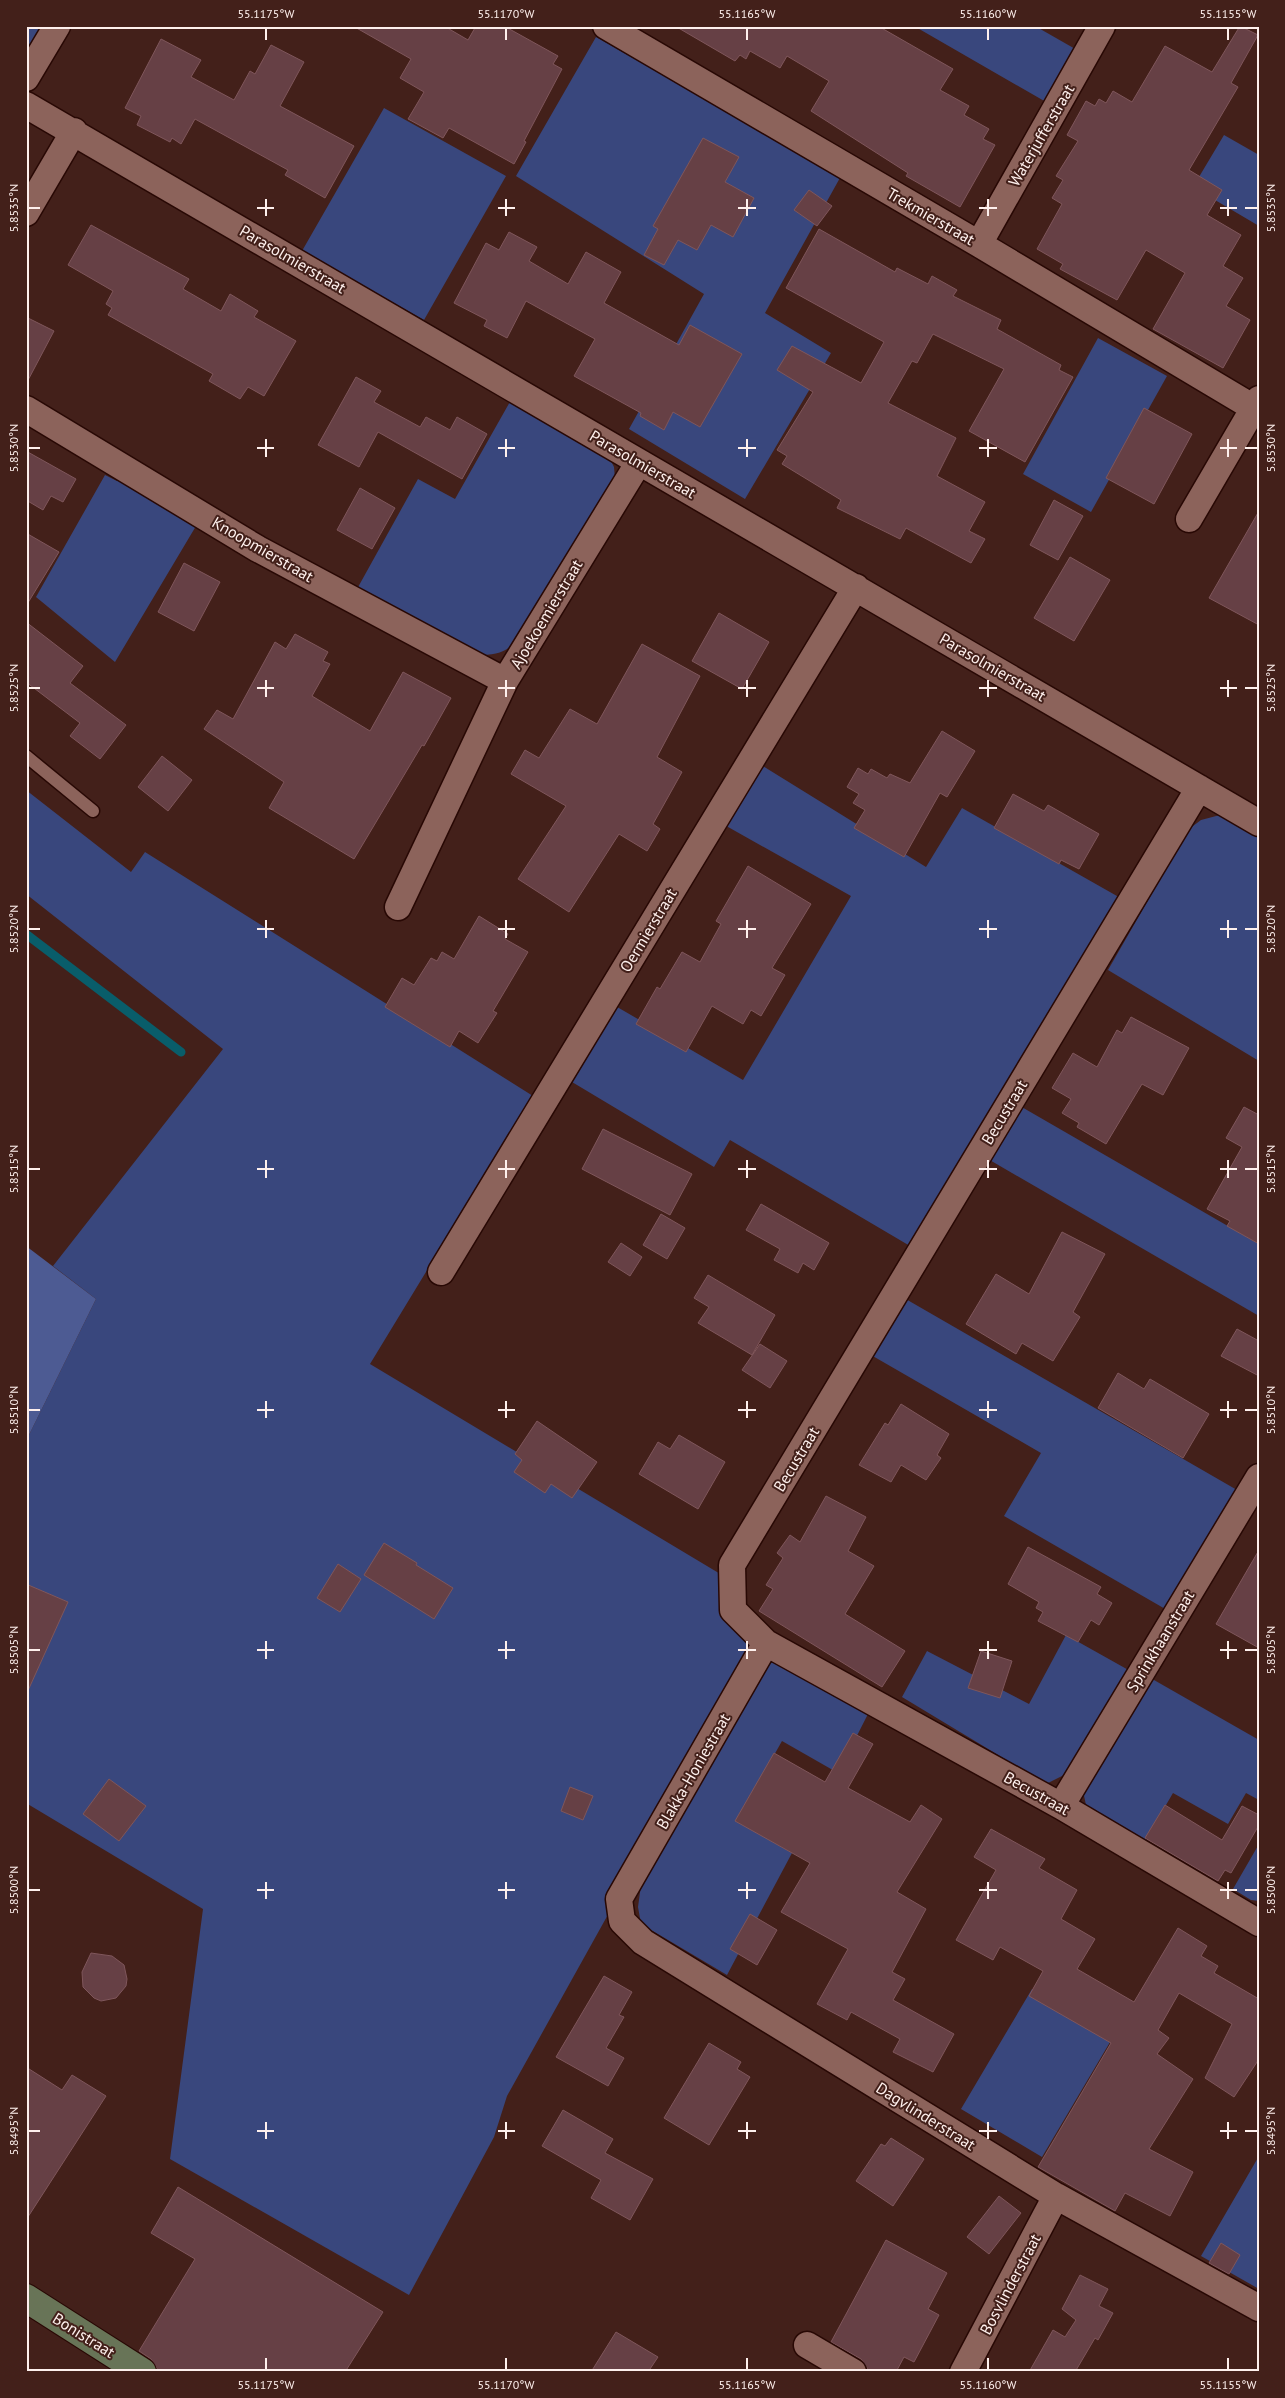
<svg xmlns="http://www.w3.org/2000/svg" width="1285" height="2398" font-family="'PT Sans',sans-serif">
<rect width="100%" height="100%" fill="#43201a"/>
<!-- green -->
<path fill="#39477d" d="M26 26H42L26 52Z
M914 26H1035L1077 50 1046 102Z
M596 37 841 176 765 313 831 353 745 499 629 429 704 294 516 176Z
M384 108 506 176 424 320 302 251Z
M1224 135 1259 155V226L1193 187Z
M1098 338 1167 376 1091 512 1023 474Z
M511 400 609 457 614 467 615 479 521 636C506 653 499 655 476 655L357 589 418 479 455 499Z
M122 474 199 521 115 662 36 597 105 475 117 481Z
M758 763 926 867 962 808 1124 900 910 1246 730 1140 714 1167 567 1079 612 1004 743 1080 851 896 721 823Z
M26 790 131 872 145 852 533 1096 370 1364 722 1575 750 1643 747 1665 507 2096 494 2137 409 2295 170 2159 203 1909 26 1803V1441L96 1299 53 1266 223 1049 26 894Z
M1220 815 1259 838V1061L1108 970 1189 829 1201 820Z
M1020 1106 1259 1244V1316L988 1159Z
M904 1298 1237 1490 1167 1610 1004 1516 1041 1453 871 1355Z
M1066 1635 1132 1672 1074 1770 1046 1784 902 1697 927 1651 1029 1704Z
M785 1660 869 1712 838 1773 782 1741 737 1821 792 1853 727 1975 641 1924 638 1907 641 1885 726 1740 761 1671 771 1663Z
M1147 1676 1259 1740V1800L1246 1793 1228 1824 1173 1793 1145 1841 1086 1805 1083 1791Z
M1259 1844V1901L1251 1900 1233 1889Z
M1032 1989 1113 2037 1042 2157 961 2109Z
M1259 2156V2289L1201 2256Z"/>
<!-- forest -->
<path fill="#4d5b93" d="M26 1246 96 1299 26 1441Z"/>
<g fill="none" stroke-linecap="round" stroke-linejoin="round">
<!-- stream -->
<path stroke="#095d6a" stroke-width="9" d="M26 934 181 1052"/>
</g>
<!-- building -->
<path fill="#664045" stroke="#7f565b" d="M353 26H444L468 40 476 26H504L558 56 553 64 562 69 524 141 526 142 514 164 449 128 443 138 408 119 424 92 400 78 411 59Z
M675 26H878L953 69 940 90 969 106 964 115 989 129 983 139 995 145 960 207 906 176 908 173 811 111 829 81 787 56 780 68 750 51 746 59 740 55 735 61Z
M1240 26 1258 35 1231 83 1238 87 1189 170 1222 190 1207 215 1241 235 1223 266 1243 278 1226 306 1250 320 1223 368 1153 329 1185 273 1146 250 1117 300 1060 269 1063 264 1037 249 1062 204 1052 198 1063 180 1056 176 1078 141 1067 135 1086 101 1095 106 1099 99 1106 103 1113 91 1132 102 1165 46 1212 72Z
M161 39 201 60 191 77 234 100 250 71 255 74 271 45 304 62 280 106 354 146 325 198 285 175 288 170 195 119 181 144 172 138 170 142 137 125 141 116 125 108Z
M703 138 739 157 725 182 754 198 733 237 711 225 697 250 678 240 664 265 644 255 658 229 653 226Z
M809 190 832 206 817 226 794 210Z
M91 225 189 279 183 289 221 311 230 294 258 311 254 317 296 341 264 396 248 387 240 399 209 381 213 374 108 315 112 308 106 304 113 291 68 265Z
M819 229 895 272 897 268 928 284 932 276 957 290 953 296 1001 320 997 329 1061 365 1059 370 1073 377 1025 462 969 431 1004 369 933 334 917 363 912 361 888 403 956 438 937 476 985 502 969 531 985 539 971 563 906 528 900 539 837 508 841 500 782 464 787 456 777 450 813 392 777 370 792 346 861 383 884 342 786 288Z
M509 232 537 247 529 261 568 284 586 252 621 272 604 303 679 345 690 325 742 354 700 427 673 412 664 430 640 416 641 413 574 376 595 339 526 301 507 338 484 326 487 320 454 303 486 243 499 250Z
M26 317 54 331 26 384Z
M356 377 381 391 374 402 420 427 426 417 450 430 457 417 487 434 462 479 378 432 359 467 318 445Z
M1144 408 1192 434 1154 504 1106 478Z
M26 451 76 479 63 502 51 496 43 510 26 500Z
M360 488 395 508 372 549 337 530Z
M1054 500 1083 516 1058 560 1030 545Z
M1259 511V625L1209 598Z
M26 533 59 552 26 606Z
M1070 557 1110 580 1074 641 1034 618Z
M184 563 220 582 194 631 158 612Z
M719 613 769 642 742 689 692 661Z
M26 622 83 666 70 683 126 725 100 759 70 736 80 723 26 682Z
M295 634 328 652 323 661 330 664 312 696 370 731 403 672 451 698 424 746 422 745 354 859 269 808 284 782 204 729 217 710 233 719 275 642 286 649Z
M642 644 700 676 657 757 682 772 653 824 660 829 647 851 619 834 569 912 518 879 566 806 511 774 525 750 539 758 570 709 597 724Z
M942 731 975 751 947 797 940 793 904 857 854 828 865 810 853 803 859 794 847 787 858 768 868 774 871 769 887 778 890 774 910 783Z
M162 756 192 780 168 811 138 787Z
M1013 794 1044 811 1048 805 1099 834 1079 869 1061 860 1059 864 994 828Z
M748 866 811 904 772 968 785 975 761 1016 751 1010 743 1024 712 1006 686 1052 636 1024 657 987 660 989 682 952 700 962 721 924 716 921Z
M479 916 508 934 505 939 528 952 493 1011 497 1013 478 1043 459 1031 450 1047 385 1007 402 978 414 985 431 958 437 961 442 952 454 959Z
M1131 1017 1189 1048 1163 1095 1142 1084 1106 1144 1077 1127 1079 1123 1062 1113 1071 1099 1052 1088 1073 1053 1097 1067 1117 1030 1122 1033Z
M1244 1107 1259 1115V1244L1227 1226 1230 1221 1207 1209 1242 1147 1226 1138Z
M603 1129 692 1174 670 1215 582 1169Z
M761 1204 829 1243 814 1270 803 1263 798 1273 774 1260 780 1249 746 1230Z
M661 1214 685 1228 667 1259 643 1245Z
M1062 1232 1105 1254 1073 1312 1080 1317 1053 1361 1022 1343 1016 1354 966 1324 996 1274 1029 1294Z
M621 1243 642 1257 630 1276 608 1262Z
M708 1275 775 1315 752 1355 698 1323 709 1307 694 1298Z
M1237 1329 1259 1341V1376L1221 1356Z
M760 1344 787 1361 770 1388 742 1370Z
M1118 1373 1144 1389 1150 1379 1209 1414 1183 1458 1098 1408Z
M901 1404 949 1434 937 1455 941 1458 926 1480 901 1465 891 1482 859 1465 885 1423 888 1425Z
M537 1421 597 1462 572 1498 551 1484 545 1493 514 1472 522 1460 515 1454Z
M679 1435 725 1462 698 1509 639 1474 658 1442 670 1449Z
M826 1496 866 1517 848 1551 874 1566 845 1614 905 1651 882 1687 759 1611 773 1589 766 1585 783 1558 777 1553 790 1535 800 1542Z
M384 1543 417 1563 416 1565 453 1588 434 1619 364 1575Z
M1028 1547 1101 1587 1097 1594 1112 1603 1099 1625 1091 1620 1078 1642 1038 1621 1043 1612 1036 1608 1039 1602 1008 1584Z
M1259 1550V1648L1216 1624Z
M338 1564 361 1579 340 1612 317 1598Z
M26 1584 68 1602 26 1695Z
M981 1651 1012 1661 1000 1698 968 1688Z
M853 1733 873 1744 848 1788 910 1822 921 1805 942 1819 897 1892 926 1909 892 1972 905 1979 893 2000 954 2034 933 2072 893 2052 900 2039 851 2012 847 2020 817 2004 848 1949 781 1912 810 1863 735 1821 774 1753 825 1782Z
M109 1779 146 1806 119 1841 83 1814Z
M570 1787 593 1796 583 1820 561 1811Z
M1165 1805 1222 1840 1242 1806 1259 1815V1825L1231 1873 1225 1870 1218 1881 1145 1838Z
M991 1829 1045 1859 1039 1868 1077 1890 1061 1919 1095 1939 1077 1969 1134 2002 1178 1928 1207 1946 1201 1956 1218 1966 1214 1973 1259 1999V2059L1234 2097 1205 2078 1232 2024 1179 1993 1158 2030 1169 2038 1157 2054 1193 2079 1149 2149 1193 2172 1170 2216 1125 2193 1115 2211 1038 2167 1111 2043 1029 1996 1043 1971 1000 1947 993 1960 956 1940 996 1870 974 1857Z
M750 1914 777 1930 757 1965 730 1949Z
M91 1953 112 1956 124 1965 127 1979 126 1986 116 1998 101 2001 94 1998 83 1987 82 1972Z
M604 1976 632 1992 619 2015 624 2017 606 2048 624 2058 608 2086 556 2057Z
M709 2043 741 2062 737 2069 750 2077 709 2145 664 2118Z
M26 2067 62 2090 72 2075 106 2096 26 2220Z
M563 2110 613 2139 605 2153 653 2179 630 2220 591 2198 601 2180 542 2146Z
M891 2138 924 2159 893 2206 856 2181 881 2144 885 2146Z
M178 2187 383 2312 345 2372H159L151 2359 139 2351 195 2259 151 2233Z
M999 2196 1021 2213 989 2254 967 2237Z
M886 2240 947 2273 928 2309 939 2315 914 2362 904 2357 896 2372H870L861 2359 831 2342Z
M1221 2243 1240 2255 1229 2274 1209 2263Z
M1080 2275 1108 2289 1099 2306 1113 2313 1098 2340 1095 2338 1075 2372H1029L1053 2330 1065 2337 1076 2320 1062 2309Z
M616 2332 658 2357 648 2372H591Z"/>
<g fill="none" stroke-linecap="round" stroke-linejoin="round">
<!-- lane casing -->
<g stroke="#280804" stroke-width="15">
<path id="lane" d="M26 756 93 811"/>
</g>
<!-- street casing -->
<g stroke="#280804" stroke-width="29">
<path id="street" d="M606 26 979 244 1254 408
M26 78 57 26
M26 105 1259 823
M26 213 74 131
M979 244 1102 26
M26 409 258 549 505 681
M1189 519 1259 399
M1199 788 732 1565 733 1610 766 1643 1061 1806 1259 1923
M398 907 505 681 639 462
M441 1272 856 587
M766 1643 619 1899 622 1921 643 1942 1056 2196 1259 2308
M1061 1806 1259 1477
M807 2345 853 2372
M963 2372 1056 2196"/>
</g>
<!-- secondary casing -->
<g stroke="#280804" stroke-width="30">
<path id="secondary" d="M26 2298 142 2372"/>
</g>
<!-- lane -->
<use href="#lane" stroke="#8c635b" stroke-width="12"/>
<!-- street -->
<use href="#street" stroke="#8c635b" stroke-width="26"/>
<!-- secondary -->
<use href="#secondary" stroke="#687457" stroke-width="28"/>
</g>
<!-- ticks -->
<path fill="none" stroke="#fef0ed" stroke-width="2" d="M266 28V40M506 28V40M747 28V40M988 28V40M1228 28V40M266 199V216M506 199V216M747 199V216M988 199V216M1228 199V216M28 208H40M257 208H274M498 208H515M738 208H756M979 208H997M1220 208H1237M1245 208H1258M266 439V457M506 439V457M747 439V457M988 439V457M1228 439V457M28 448H40M257 448H274M498 448H515M738 448H756M979 448H997M1220 448H1237M1245 448H1258M266 680V697M506 680V697M747 680V697M988 680V697M1228 680V697M28 688H40M257 688H274M498 688H515M738 688H756M979 688H997M1220 688H1237M1245 688H1258M266 920V938M506 920V938M747 920V938M988 920V938M1228 920V938M28 929H40M257 929H274M498 929H515M738 929H756M979 929H997M1220 929H1237M1245 929H1258M266 1160V1178M506 1160V1178M747 1160V1178M988 1160V1178M1228 1160V1178M28 1169H40M257 1169H274M498 1169H515M738 1169H756M979 1169H997M1220 1169H1237M1245 1169H1258M266 1401V1418M506 1401V1418M747 1401V1418M988 1401V1418M1228 1401V1418M28 1410H40M257 1410H274M498 1410H515M738 1410H756M979 1410H997M1220 1410H1237M1245 1410H1258M266 1641V1659M506 1641V1659M747 1641V1659M988 1641V1659M1228 1641V1659M28 1650H40M257 1650H274M498 1650H515M738 1650H756M979 1650H997M1220 1650H1237M1245 1650H1258M266 1882V1899M506 1882V1899M747 1882V1899M988 1882V1899M1228 1882V1899M28 1890H40M257 1890H274M498 1890H515M738 1890H756M979 1890H997M1220 1890H1237M1245 1890H1258M266 2122V2139M506 2122V2139M747 2122V2139M988 2122V2139M1228 2122V2139M28 2131H40M257 2131H274M498 2131H515M738 2131H756M979 2131H997M1220 2131H1237M1245 2131H1258M266 2358V2370M506 2358V2370M747 2358V2370M988 2358V2370M1228 2358V2370"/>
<g text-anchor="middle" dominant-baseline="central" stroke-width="4" stroke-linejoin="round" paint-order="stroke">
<!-- street labels -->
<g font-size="16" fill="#fef0ed" stroke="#43201a">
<text transform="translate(1041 135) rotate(-60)">Waterjufferstraat</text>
<text transform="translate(931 216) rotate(30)">Trekmierstraat</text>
<text transform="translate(293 259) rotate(30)">Parasolmierstraat</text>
<text transform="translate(643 464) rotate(30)">Parasolmierstraat</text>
<text transform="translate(263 549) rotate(30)">Knoopmierstraat</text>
<text transform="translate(546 614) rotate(-59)">Ajoekoemierstraat</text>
<text transform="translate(993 667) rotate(30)">Parasolmierstraat</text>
<text transform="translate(648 930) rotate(-59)">Oermierstraat</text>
<text transform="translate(1004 1112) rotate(-59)">Becustraat</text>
<text transform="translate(796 1459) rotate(-59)">Becustraat</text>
<text transform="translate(1160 1641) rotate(-59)">Sprinkhaanstraat</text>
<text transform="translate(693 1771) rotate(-60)">Blakka-Honiestraat</text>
<text transform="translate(1037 1793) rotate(29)">Becustraat</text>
<text transform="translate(926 2116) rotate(32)">Dagvlinderstraat</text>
<text transform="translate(1010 2284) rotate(-62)">Bosvlinderstraat</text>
<text transform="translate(84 2335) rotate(32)">Bonistraat</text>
</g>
</g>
<!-- border -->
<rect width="1285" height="2398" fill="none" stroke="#43201a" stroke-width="55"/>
<rect x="28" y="28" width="1230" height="2342" fill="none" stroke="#fef0ed" stroke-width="2"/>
<g font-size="12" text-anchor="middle" fill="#fef0ed">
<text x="266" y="18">55.1175°W</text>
<text x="506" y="18">55.1170°W</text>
<text x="747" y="18">55.1165°W</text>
<text x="988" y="18">55.1160°W</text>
<text x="1228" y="18">55.1155°W</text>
<text transform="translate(14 208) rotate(-90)" y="4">5.8535°N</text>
<text transform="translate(1271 208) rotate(-90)" y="4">5.8535°N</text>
<text transform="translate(14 448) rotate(-90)" y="4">5.8530°N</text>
<text transform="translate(1271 448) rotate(-90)" y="4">5.8530°N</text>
<text transform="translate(14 688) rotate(-90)" y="4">5.8525°N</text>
<text transform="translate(1271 688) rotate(-90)" y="4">5.8525°N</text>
<text transform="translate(14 929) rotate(-90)" y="4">5.8520°N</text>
<text transform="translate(1271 929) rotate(-90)" y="4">5.8520°N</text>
<text transform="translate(14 1169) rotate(-90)" y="4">5.8515°N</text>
<text transform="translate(1271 1169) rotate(-90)" y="4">5.8515°N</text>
<text transform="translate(14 1410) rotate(-90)" y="4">5.8510°N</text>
<text transform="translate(1271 1410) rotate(-90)" y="4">5.8510°N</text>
<text transform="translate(14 1650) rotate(-90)" y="4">5.8505°N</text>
<text transform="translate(1271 1650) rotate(-90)" y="4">5.8505°N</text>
<text transform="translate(14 1890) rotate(-90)" y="4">5.8500°N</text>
<text transform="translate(1271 1890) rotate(-90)" y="4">5.8500°N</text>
<text transform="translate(14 2131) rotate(-90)" y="4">5.8495°N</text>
<text transform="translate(1271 2131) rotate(-90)" y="4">5.8495°N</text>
<text x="266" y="2389">55.1175°W</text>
<text x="506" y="2389">55.1170°W</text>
<text x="747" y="2389">55.1165°W</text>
<text x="988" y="2389">55.1160°W</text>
<text x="1228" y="2389">55.1155°W</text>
</g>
</svg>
